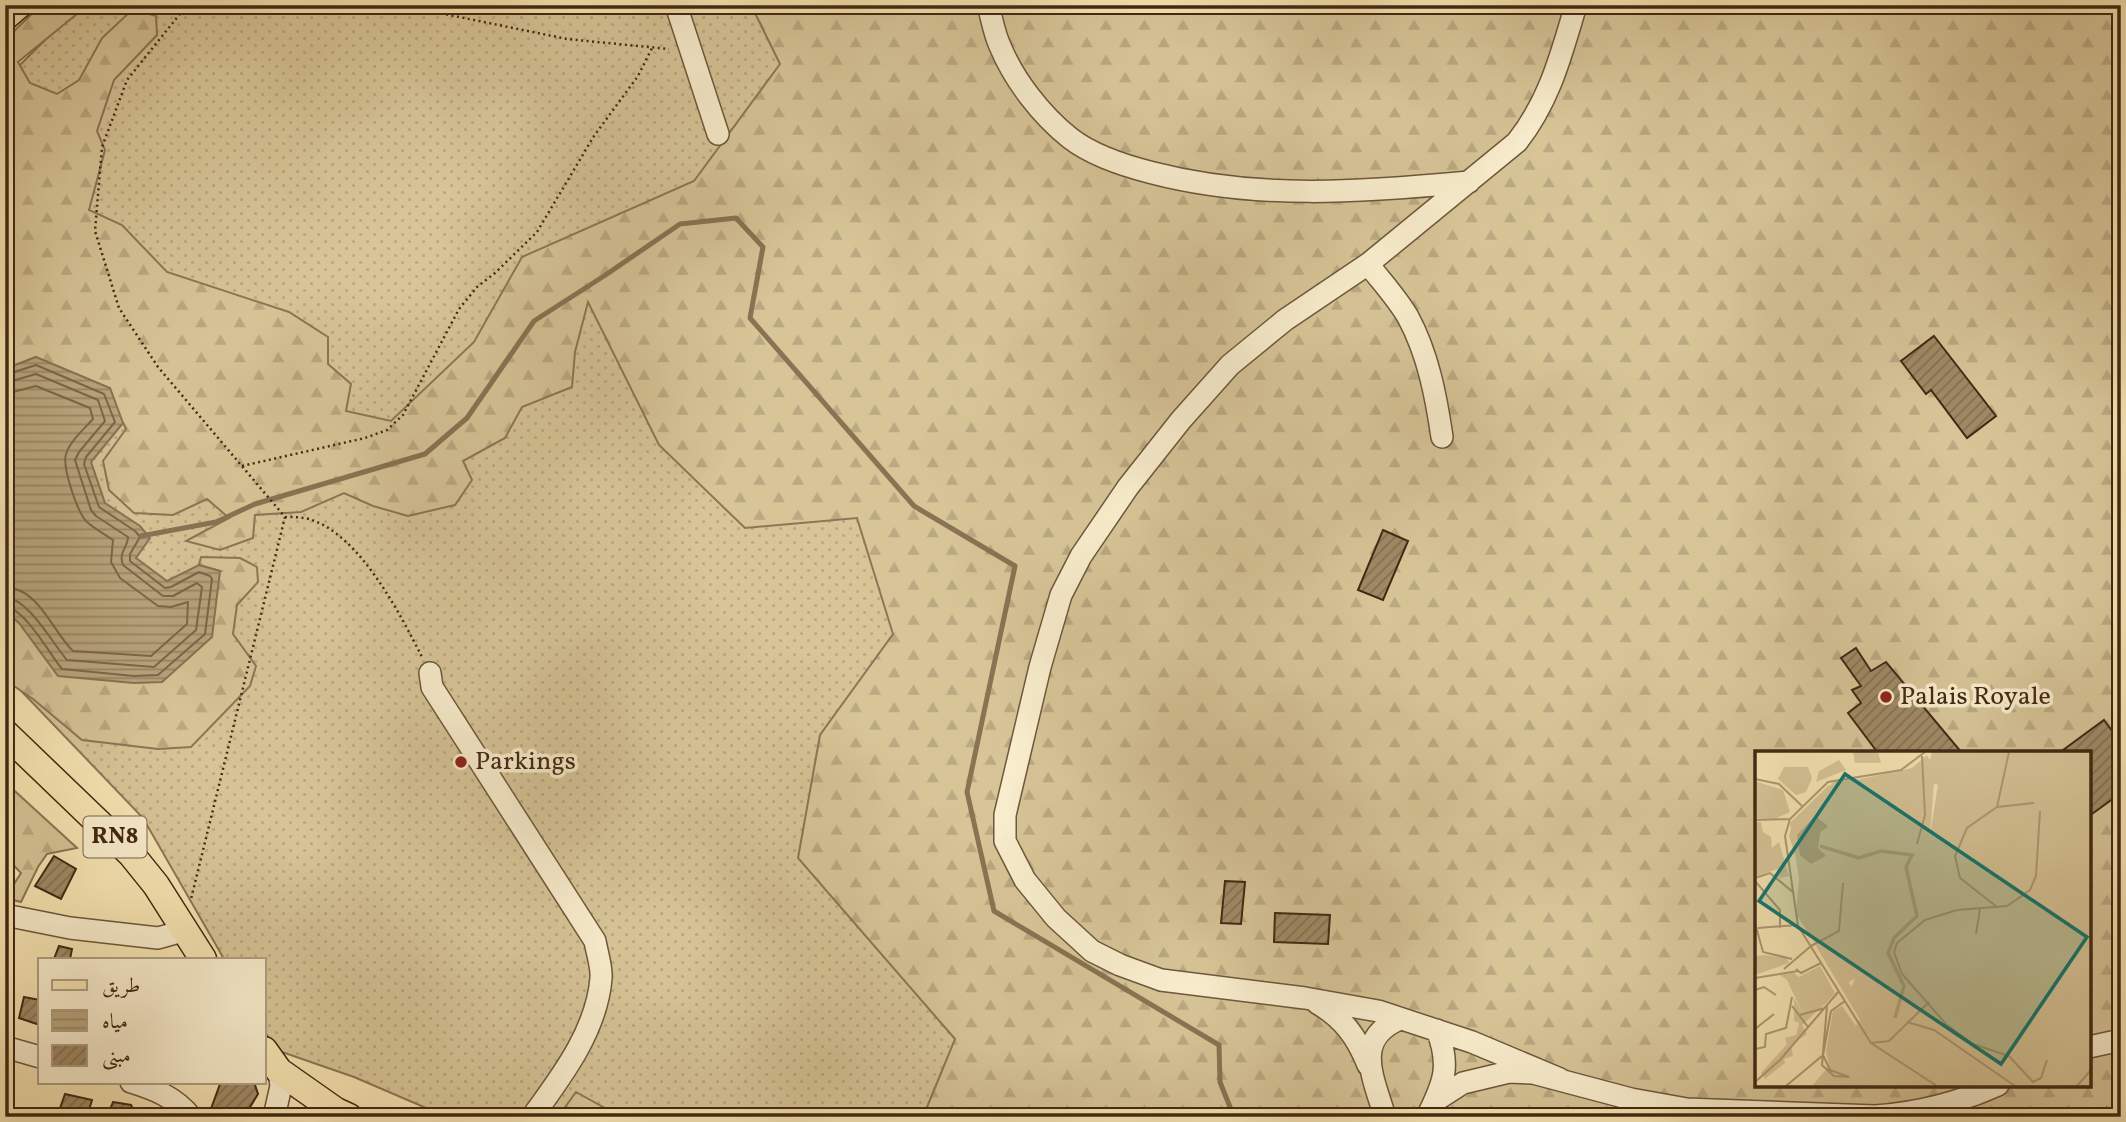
<svg xmlns="http://www.w3.org/2000/svg" width="2126" height="1122" font-family="Vollkorn,Amiri,serif">
<defs>
<pattern id="grass-dots" width="8" height="8" patternUnits="userSpaceOnUse" patternTransform="scale(1.75)"><rect width="8" height="8" fill="#d7c598"/><path d="M2 2h.1M6 6h.1" fill="none" stroke="#baa982" stroke-width="1.8" stroke-linecap="round"/></pattern>
<pattern id="forest-firs" width="22" height="20" patternUnits="userSpaceOnUse" patternTransform="scale(1.75)"><rect width="22" height="20" fill="#d7c598"/><path d="M5 1l3.5 6h-7zM16 11l3.5 6h-7z" fill="#baa982"/></pattern>
<pattern id="water-rules" width="6" height="5" patternUnits="userSpaceOnUse" patternTransform="scale(1.75)"><rect width="6" height="5" fill="#b8a57d"/><path d="M0 2.5h6" fill="none" stroke="#978665"/></pattern>
<pattern id="building-hatch" width="6" height="6" patternUnits="userSpaceOnUse" patternTransform="scale(1.75)"><rect width="6" height="6" fill="#9f8a66"/><path d="M-1 1l2-2M0 6l6-6M5 7l2-2" fill="none" stroke="#837153"/></pattern>
</defs>
<rect width="100%" height="100%" fill="#f6e5b3"/>
<filter id="stains"><feTurbulence type="fractalNoise" baseFrequency=".00286" numOctaves="4"/><feColorMatrix values="0 0 0 0 .2 0 0 0 0 .09 0 0 0 0 .02 0 0 0 .5 -.17"/></filter>
<radialGradient id="worn" r=".72"><stop offset=".6" stop-color="#630" stop-opacity="0"/><stop offset="1" stop-color="#630" stop-opacity=".3"/></radialGradient>
<!-- grass -->
<path fill="url(#grass-dots)" stroke="#8c7656" stroke-width="2" fill-rule="evenodd" d="M80 5H2121V1117L956 1039 923 1117H447L354 1077 276 1050 264 1030V959H224L143 818 5 674V80ZM1757 753H2089V1085H1757Z"/>
<!-- forest -->
<path fill="url(#forest-firs)" stroke="#8c7656" stroke-width="2" fill-rule="evenodd" d="M41 5H88L18 62 30 83 57 94 79 80 102 38 133 9 156 16 157 35 114 80 97 131 105 150 89 210 122 225 167 272 289 312 328 337V364L351 384 346 411 391 421 474 342 522 257 694 181 780 64 751 5H2121V1117H923L955 1039 798 858 820 735 893 634 857 518 745 528 659 445 588 302 575 352 572 387 522 407 505 438 463 461 472 480 455 505 408 516 373 506 344 493 301 512 255 515 253 538 220 550 186 541 229 518 207 499 173 515 134 513 109 490 103 461 126 429 123 423 36 357 5 369V40ZM1757 753H2089V1085H1757Z
M201 557 240 558 257 567 258 582 237 605 233 634 256 666 250 686 191 747 158 749 82 740 33 699 5 680V611L19 623 220 571 199 565Z
M5 782 77 848 47 854 38 867 21 902 5 898 21 873 5 856Z
M576 1092 621 1117H558Z"/>
<!-- water -->
<path fill="url(#water-rules)" stroke="#887353" stroke-width="2" d="M36 357 110 388 123 423 91 462 105 503 140 526 150 538 136 558 167 581 199 565 220 571 212 637 162 682 134 683 58 676 19 623 5 611V369Z"/>
<g fill="none" stroke-linecap="round" stroke-linejoin="round">
<!-- shore -->
<path stroke="#7c6648" stroke-width="2" d="M5 375 36 365 104 394 115 422 86 457 84 464 99 507 135 531 140 537 130 554V561L165 588 171 587 199 572 210 576 212 579 205 634 158 675 134 676 62 669C49 653 25 609 5 606
M5 383 36 374 98 400 105 421 79 452 75 460 91 510 96 516 128 537C128 547 118 552 123 565L163 596H173L197 583 202 587 196 630 154 667 67 660C52 643 29 599 5 597
M5 394 36 386 90 408 93 419C84 429 70 441 66 454 62 467 77 511 86 521 94 529 105 534 113 540L111 562 120 578 158 606 171 607 188 602 187 624 151 656 73 651C52 631 39 588 5 587"/>
<!-- stream -->
<path stroke="#887353" stroke-width="5" d="M141 536 216 522 255 504 425 454 467 418 534 321 604 276 680 224 736 218 763 247 750 318 914 506 1015 566 967 792 994 911 1219 1045 1220 1082 1234 1117"/>
</g>
<!-- building -->
<path fill="url(#building-hatch)" stroke="#412813" stroke-width="2" d="M1934 336 1996 416 1967 438 1931 390 1926 394 1901 361Z
M1383 530 1408 541 1383 600 1358 590Z
M1856 648 1871 671 1886 662 1962 753H1878L1848 713 1861 703 1852 690 1861 686 1841 658Z
M2104 720 2121 743V793L2089 816V753H2059Z
M54 856 76 869 61 899 35 886Z
M1225 881 1245 882 1241 924 1221 923Z
M1275 913 1330 915 1328 944 1274 942Z
M59 946 72 949 70 959H54Z
M24 997 40 1000V1025L19 1018Z
M219 1082H254L258 1094 244 1117H208L220 1084Z
M65 1094 92 1100 87 1117H57Z
M113 1102 131 1105 137 1117H107Z"/>
<g fill="none" stroke-linecap="round" stroke-linejoin="round">
<!-- minor casing -->
<g stroke="#6e573b" stroke-width="24">
<path id="minor" d="M676 5 718 134
M988 5C992 19 994 33 1000 46 1014 80 1041 115 1070 138 1093 156 1125 166 1153 173 1257 200 1363 192 1469 182
M1368 264C1381 281 1397 298 1408 317 1428 354 1436 396 1442 437
M430 673 432 687 595 941C597 953 602 967 601 978 597 1030 562 1076 532 1117
M5 915 70 928 158 938 183 931
M1317 1003C1343 1018 1357 1037 1368 1065
M5 1047 40 1057
M2089 1047 2121 1040
M1560 1079 1472 1042 1378 1011 1305 998 1161 980 1120 965 1092 951 1056 918 1025 880 1005 841V815L1040 667 1061 595 1081 556 1128 487 1181 420 1230 365 1285 320 1368 264 1517 142C1550 100 1561 55 1576 5
M131 1082C154 1089 175 1097 191 1117
M1435 1101 1463 1083 1509 1072 1533 1073 1631 1099 1687 1109 1875 1116C1918 1113 1958 1103 1998 1085
M274 1117 281 1086 279 1071
M1385 1117C1374 1079 1352 1039 1400 1019
M1427 1117C1444 1083 1451 1066 1437 1030"/>
</g>
<!-- major casing -->
<g stroke="#412813" stroke-width="29">
<path id="major" d="M5 17 19 5
M5 733 131 854 156 885 203 959
M264 1050 279 1071 336 1111 349 1117"/>
</g>
<!-- path -->
<path stroke="#412813" stroke-width="2.5" stroke-dasharray="2 3.5" stroke-linecap="butt" d="M187 5 127 80 102 147 95 231 119 308 158 367 285 517 191 899
M392 5 430 11 567 39 669 49
M242 466 365 438 387 430 403 415 459 309 477 287 495 273 537 232 594 136 638 76 653 46
M285 517C294 517 304 517 312 520 361 537 400 614 422 657"/>
<!-- minor -->
<use href="#minor" stroke="#f9eece" stroke-width="21"/>
<!-- major -->
<use href="#major" stroke="#f6e5b3" stroke-width="26"/>
</g>
<!-- markers -->
<g fill="#8f2418" stroke="#f9eece" stroke-width="2.5">
<circle cx="1886" cy="697" r="7"/>
<circle cx="461" cy="762" r="7"/>
</g>
<g text-anchor="middle" dominant-baseline="central" stroke-width="7" stroke-linejoin="round" paint-order="stroke">
<!-- shield labels -->
<rect fill="#f9eece" stroke="#78634b" stroke-width="2" x="83.5" y="816.5" width="63" height="41" rx="5"/>
<g font-size="24" font-weight="bold" fill="#412813">
<text x="115" y="837">RN8</text>
</g>
<!-- poi labels -->
<g font-size="26" fill="#412813" stroke="#f9eece" text-anchor="start">
<text x="1900" y="697">Palais Royale</text>
<text x="475" y="762">Parkings</text>
</g>
</g>
<!-- overview -->
<g transform="translate(1755 751)">
<rect width="336" height="336" fill="#f6e5b3"/>
<path d="M336 1V335H59L74 314 71 300 78 260 87 255 101 275 178 161 119 214 88 235 41 163 44 127 35 72 73 35 157 17 172 4 180 19 173 109ZM0 30 28 39 35 61 19 68 0 67ZM10 204 31 207 34 212 0 224V205ZM65 215 80 242 71 252 47 261 32 229 25 224 38 221 44 226Z" fill="#d7c598"/>
<path d="M98 1H123L126 12H100ZM177 1H336V335H187L116 287 61 195 72 191 81 216 97 236 100 227 119 214 115 181 127 169 143 163 148 148 134 140V103L126 111 103 115 91 105 73 102 70 99 76 96 65 87 73 75 42 84 45 104 70 102 76 107 66 120H51L43 113 34 85 39 69 79 31 101 28 87 35 93 38 105 34V39L84 54 102 86 98 96 103 101 130 92 155 97 174 90 183 34 161 25 173 16ZM84 9 91 19 61 31 64 20ZM29 16H53L57 27 51 41 41 44 23 28ZM0 71H6L8 81 16 86 17 97 24 91 34 125 24 127 22 118 0 126ZM39 247 47 261 71 252 47 274 52 283 36 294 38 305 29 308 30 312 10 328 6 322 32 293 30 287 41 284 44 272 39 270ZM123 303 177 335H57L77 312Z" fill="#d7c598"/>
<path d="M60 65 73 75 65 82 63 97 71 105 56 113 45 104 42 84Z" fill="#b8a57d"/>
<path fill="none" stroke="#b8a57d" stroke-width="3.5" d="M65 95 104 107 126 100 157 104 151 116 162 165 139 187 133 202 149 235 140 267"/>
<path fill="none" stroke="#ae9973" stroke-width="2" d="M170 1 146 19 73 31 35 68 30 85 43 175 116 292 182 335M0 28 24 33 47 55M242 56 279 52M285 60 281 125 275 139 252 155 202 159 170 169 142 192 139 201 147 223 191 273 218 293 254 305 278 331 286 327 292 309M0 69 35 68M162 93 170 64 167 5M0 127 15 122 39 142M0 130 25 159V177M242 156 205 127 200 105 212 77 242 56 254 1M0 172 8 201 37 208M3 177 42 174M221 183 225 158M56 195 84 180 88 132M29 218 56 195M41 218 46 222 66 212M0 227 43 220M0 239 9 236 21 244M90 250 76 260 68 304 75 319 94 326M37 255 53 276M72 255 67 314 79 325 94 326M45 264 70 257M152 271 179 279 260 335M0 278 19 263M116 292 134 290 174 251M0 298 10 296 11 283 31 277 37 246M0 331 25 309 84 240M31 335 67 305M322 335 336 319"/>
<path fill="#0f766e" fill-opacity="0.15" stroke="#0f766e" stroke-width="3.5" d="M90 23 332 186 246 313 4 150Z"/>
<rect width="336" height="336" fill="none" stroke="#412813" stroke-width="3.5"/>
</g>
<!-- margin -->
<rect width="2126" height="1122" fill="none" stroke="#f6e5b3" stroke-width="28"/>
<rect x="7" y="7" width="2112" height="1108" fill="none" stroke="#412813" stroke-width="3.5"/>
<rect x="14" y="14" width="2098" height="1094" fill="none" stroke="#412813" stroke-width="2"/>
<!-- legend -->
<rect x="38" y="958" width="228" height="126" fill="#f9eece" stroke="#af9f83" stroke-width="2"/>
<rect x="52" y="980" width="35" height="10" fill="#f6e5b3" stroke="#af9f83" stroke-width="2"/>
<text x="102" y="992" font-size="21" fill="#412813">طريق</text>
<rect x="52" y="1010" width="35" height="21" fill="url(#water-rules)" stroke="#af9f83" stroke-width="2"/>
<text x="102" y="1028" font-size="21" fill="#412813">مياه</text>
<rect x="52" y="1045" width="35" height="21" fill="url(#building-hatch)" stroke="#af9f83" stroke-width="2"/>
<text x="102" y="1062" font-size="21" fill="#412813">مبنى</text>
<rect width="100%" height="100%" filter="url(#stains)"/>
<rect width="100%" height="100%" fill="url(#worn)"/>
</svg>
